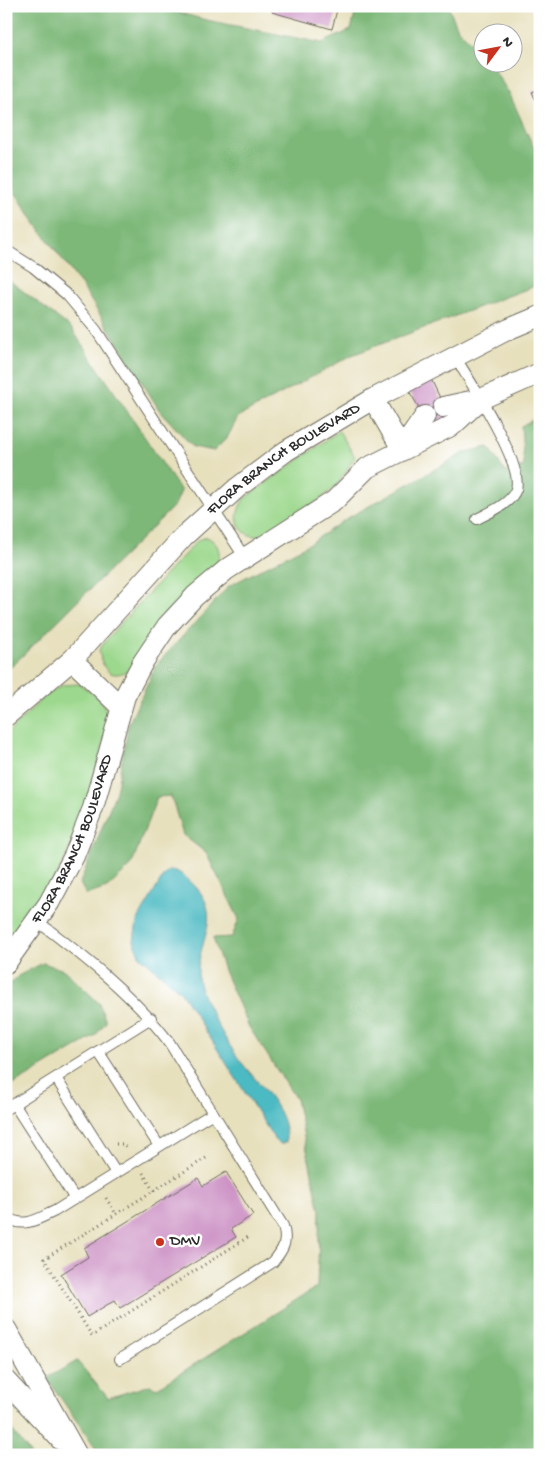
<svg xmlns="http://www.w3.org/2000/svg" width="546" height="1461" font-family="'Gochi Hand',sans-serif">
<rect width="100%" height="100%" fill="#fff"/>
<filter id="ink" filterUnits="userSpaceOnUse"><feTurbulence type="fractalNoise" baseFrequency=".02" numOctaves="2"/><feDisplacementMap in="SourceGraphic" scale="10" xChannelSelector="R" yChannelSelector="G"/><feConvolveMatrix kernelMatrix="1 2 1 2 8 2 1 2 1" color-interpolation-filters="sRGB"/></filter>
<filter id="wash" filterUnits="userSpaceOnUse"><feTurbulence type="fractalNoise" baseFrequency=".0096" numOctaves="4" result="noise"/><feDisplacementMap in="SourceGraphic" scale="20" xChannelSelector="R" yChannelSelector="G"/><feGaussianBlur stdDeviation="1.12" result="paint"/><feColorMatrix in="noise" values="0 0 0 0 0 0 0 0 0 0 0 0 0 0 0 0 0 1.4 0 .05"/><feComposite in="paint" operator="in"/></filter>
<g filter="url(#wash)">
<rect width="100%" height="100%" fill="#e7e0bd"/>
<!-- green -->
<path fill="#9cd88d" stroke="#64825c" d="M339 431 355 457 337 485 318 501 263 537C237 537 231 518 244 499Z
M207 537C221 544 221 555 216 568L127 671C109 680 102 668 99 650L112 633 198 540Z
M79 684C89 691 102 698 106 710 114 735 69 856 54 880 40 904 22 926 6 949V735L44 697 63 685Z"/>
<!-- forest -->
<path fill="#7db878" stroke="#547252" d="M6 6H154L206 20 322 43 351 30 357 6H448L458 29 483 54 484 62 490 63 510 95 533 146 540 152V284L352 355 238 417 227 438 214 451 193 447 160 411 82 286 33 220 6 178Z
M6 278 71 328 181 491 175 505 6 672Z
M540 416V1455H100L47 1378 77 1361 108 1398 150 1385 157 1388 317 1287 320 1211 296 1099 249 1027 225 973 213 938 232 937 239 919 206 853 183 835 171 796 157 797 131 866 107 888 86 895 80 883 116 792 129 723 157 664 229 586 309 544 346 519 466 452 489 447 505 472 524 466 521 426Z
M43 963 64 970 99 1003 106 1022 95 1036 6 1089V988L18 976Z
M6 1422 31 1455H6Z"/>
<!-- water -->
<path fill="#4bbac2" stroke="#3b7276" d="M170 870C180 871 184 876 192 883 230 919 189 947 200 987 205 1003 224 1037 234 1052 252 1080 288 1105 286 1142L281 1144 275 1140 181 992 139 955 134 941 137 921 164 875Z"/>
<g id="blocks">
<!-- building -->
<path fill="#cc92c5" d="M274 6H338L332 29 272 12Z
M540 89V109L532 92Z
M431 379 450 419 432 429 409 391Z
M226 1172 253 1215 231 1229 236 1237 120 1308 115 1300 87 1317 61 1274 88 1257 84 1248 198 1178 203 1186Z"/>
</g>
</g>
<g filter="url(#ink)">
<use href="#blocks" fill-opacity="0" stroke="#6d6a5e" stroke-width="1"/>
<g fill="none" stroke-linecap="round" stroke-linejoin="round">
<!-- lane casing -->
<g stroke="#6d6a5e" stroke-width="12">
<path id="lane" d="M6 250 33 267 67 295 96 330 245 558
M455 357C470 381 524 464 516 489 511 504 490 512 477 519
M37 921C85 957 133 995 169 1042L283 1226C288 1242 283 1250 273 1262L120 1359
M98 1051 159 1146
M56 1078 116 1173
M14 1104 75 1199
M6 1109 151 1018
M6 1217C24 1229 38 1219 55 1211L213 1113"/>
</g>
<!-- street casing -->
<g stroke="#6d6a5e" stroke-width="22">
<g id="street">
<path d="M373 399 402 449 425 416"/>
<path d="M443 407 480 399"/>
<path d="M72 660 121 707"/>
<path id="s1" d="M6 716 72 660 184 536 237 488 286 451 373 399 509 329 540 316"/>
<path id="s2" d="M6 963 49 903 74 856 93 808 125 696 143 662 167 626 195 596 226 570 334 501 367 468 453 425 481 399 540 373"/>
<path d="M6 1329 77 1455"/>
<path d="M6 1381 61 1440"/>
</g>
</g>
<!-- path -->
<path stroke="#6d6a5e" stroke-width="3" stroke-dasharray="1 4" stroke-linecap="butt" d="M116 1144H124L127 1149
M206 1158 44 1259 92 1336 248 1237
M143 1173 154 1192
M106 1198 116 1214"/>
<!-- lane -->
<use href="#lane" stroke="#fff" stroke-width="10"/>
<!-- street -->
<use href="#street" stroke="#fff" stroke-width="20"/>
</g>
</g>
<!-- markers -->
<circle fill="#c8321e" stroke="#fff" stroke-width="2" cx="160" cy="1242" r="5"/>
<g text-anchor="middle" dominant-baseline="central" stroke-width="5" stroke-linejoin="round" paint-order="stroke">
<!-- street labels -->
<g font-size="16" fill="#2b2b2b" stroke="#fff">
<text stroke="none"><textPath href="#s1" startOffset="380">FLORA BRANCH BOULEVARD</textPath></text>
<text stroke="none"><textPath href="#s2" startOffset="142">FLORA BRANCH BOULEVARD</textPath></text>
</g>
<!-- poi labels -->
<g font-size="16" fill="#2b2b2b" stroke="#fff" text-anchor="start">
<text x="170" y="1242">DMV</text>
</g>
</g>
<!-- margin -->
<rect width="546" height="1461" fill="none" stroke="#fff" stroke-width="25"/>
<!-- north arrow -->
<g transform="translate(498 48) rotate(58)"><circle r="24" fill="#ffffff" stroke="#aaaaaa"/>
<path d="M0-4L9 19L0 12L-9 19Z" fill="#c8321e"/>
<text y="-8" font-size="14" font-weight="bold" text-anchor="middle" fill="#2b2b2b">N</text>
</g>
</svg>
